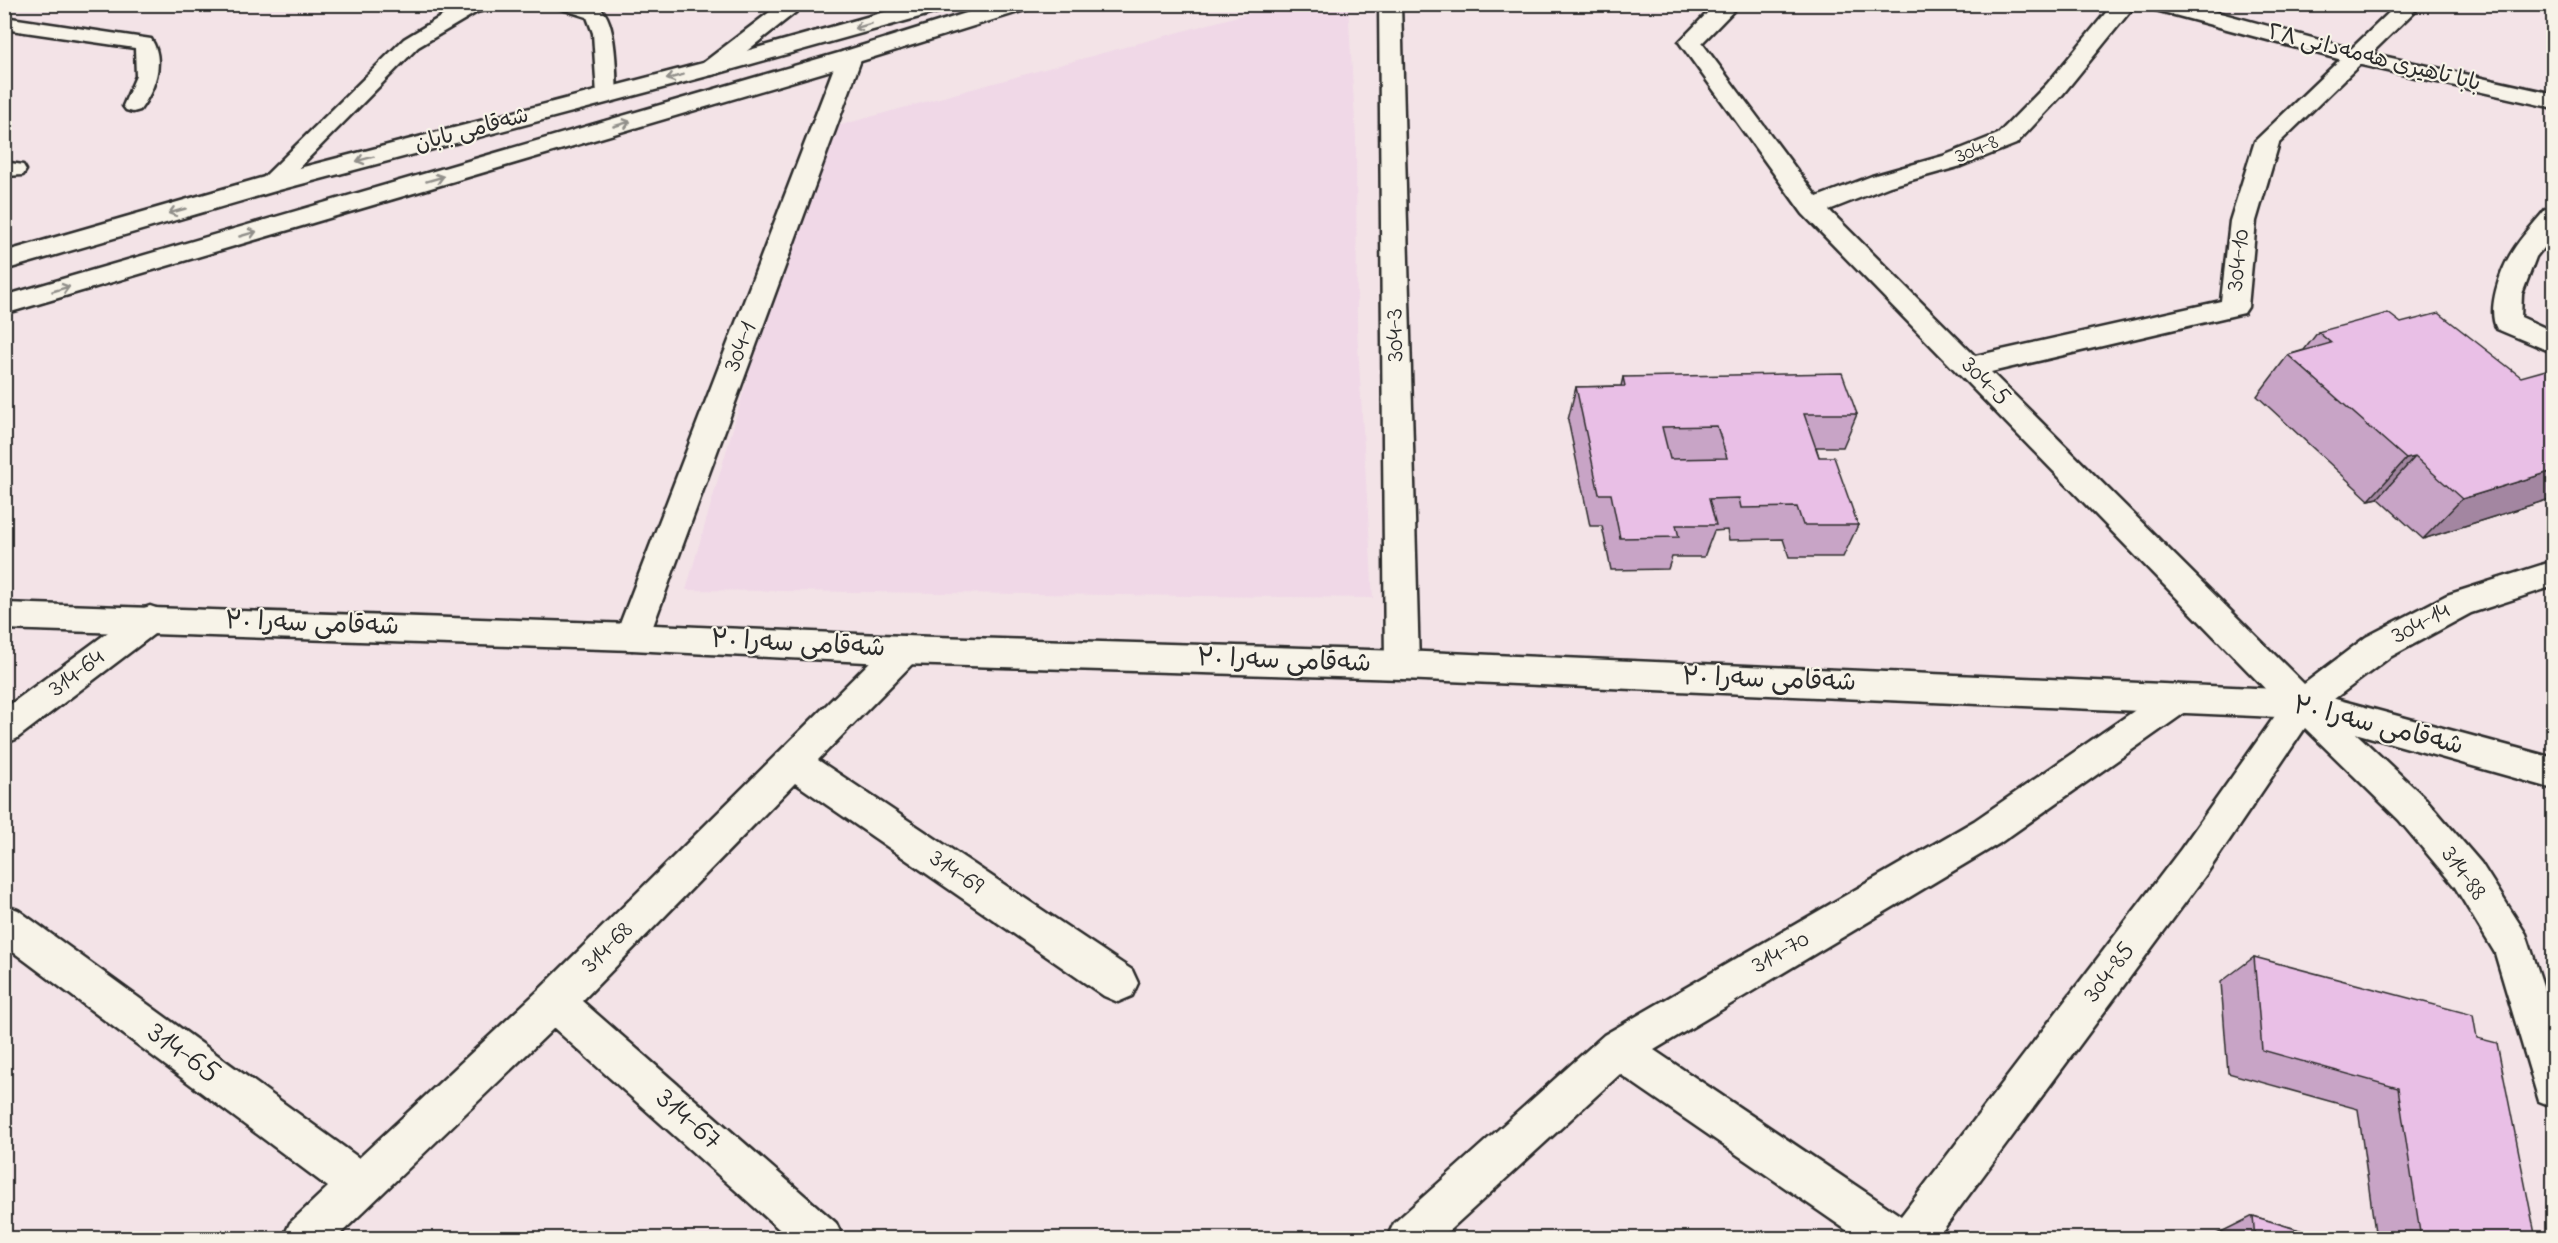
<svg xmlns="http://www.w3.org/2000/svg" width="2558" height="1243" font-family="'Indie Flower','Playpen Sans Arabic',sans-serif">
<rect width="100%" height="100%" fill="#f3e3e7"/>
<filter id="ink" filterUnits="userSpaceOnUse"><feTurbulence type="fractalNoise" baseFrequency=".0167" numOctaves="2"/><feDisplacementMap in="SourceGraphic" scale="12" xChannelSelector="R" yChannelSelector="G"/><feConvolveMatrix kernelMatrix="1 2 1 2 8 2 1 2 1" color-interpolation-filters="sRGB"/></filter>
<g filter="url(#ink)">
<!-- built -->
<path fill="#f0d8e7" d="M1278 5H1348L1356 138 1357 329 1373 598 686 590 819 131Z"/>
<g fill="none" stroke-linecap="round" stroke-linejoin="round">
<!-- lane casing -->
<g stroke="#2b2b2b" stroke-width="5">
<path id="lane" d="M462 4H494L492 8 477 12 418 47 278 189 270 191 262 189 259 184 262 179 404 39Z
M557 4C570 4 587 2 599 8 617 17 616 77 617 95L614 99 607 101 600 99 597 95 593 33 587 17 559 8Z
M4 17 151 39C166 61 154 91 140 110L133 112 126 110 123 106 136 76 135 48 4 29Z
M4 162 23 165 26 170 23 175 4 176Z"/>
</g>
<!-- street casing -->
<g stroke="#2b2b2b" stroke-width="5">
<path id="street" d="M1379 4H1401L1419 665 1414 675 1402 679 1390 675 1385 665Z
M1716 4H1740L1702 43 1817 197 1872 176 1943 156 1998 134 2047 84 2113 4H2136L2063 94 2016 144 1961 166 1890 186 1829 210 1975 356 2221 301 2230 221 2255 141 2398 4H2422L2279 143 2256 221 2248 307 2244 313 1991 372 2304 684 2366 637 2447 595 2554 561V586L2471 613 2390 657 2326 705 2425 798 2481 863 2526 934 2554 1019V1107L2539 1101 2495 953 2455 887 2399 820 2305 728 2207 873 1937 1238H1858L1620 1074 1441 1238H1387L1394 1223 1604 1035 1974 821 2166 689 2178 685 2190 689 2195 699 2190 709 2000 843 1654 1050 1901 1216 2181 849 2282 706 1803 214 1679 42Z
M850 50 858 52 862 57 649 637 644 646 632 650 620 646 615 637 838 57 842 52Z
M2554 208V234L2536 257 2522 294 2521 317 2554 332V353L2497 329C2486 310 2501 269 2512 252 2521 237 2534 224 2545 210Z
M150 606 162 610 166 619 162 628 16 739 4 744V709L138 610Z
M904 636 916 640 921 650 916 660 818 760 1132 970 1138 983 1132 996 1118 1002 1104 996 795 783 582 1001 836 1223 843 1238H789L554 1028 336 1238H283L290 1223 328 1187 4 945V905L18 910 359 1158 540 989 892 640Z"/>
</g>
<!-- secondary casing -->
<g stroke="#2b2b2b" stroke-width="5">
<path id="secondary" d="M780 4H806L719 73 711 75 703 73 699 68 703 63Z
M2149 4H2187L2360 51 2554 94V108L2357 64 2152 9Z
M4 603 632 624 904 636 1402 651 2302 690 2554 758V789L2302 718 1402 679 904 664 632 650 4 629Z"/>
</g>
<!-- primary casing -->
<g stroke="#2b2b2b" stroke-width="5">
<path id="primary" d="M913 4H951L948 9 719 73 279 190 4 270V252L261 178 703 63Z
M995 4H1031L1028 9 858 62 4 314V296L842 52Z"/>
</g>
<!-- lane -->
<use href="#lane" fill="#f7f3e8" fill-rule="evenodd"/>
<!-- street -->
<use href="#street" fill="#f7f3e8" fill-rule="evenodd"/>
<!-- secondary -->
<use href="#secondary" fill="#f7f3e8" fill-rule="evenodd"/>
<!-- primary -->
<use href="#primary" fill="#f7f3e8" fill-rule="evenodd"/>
</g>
<!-- wall -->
<path fill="#c8a4c6" stroke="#2b2b2b" stroke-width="1.5" d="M2401 323 2553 498 2423 539 2378 498 2369 500 2257 396 2288 355 2304 350 2318 332Z
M1623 377 1857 414 1843 447H1816L1819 457 1858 525 1843 557H1789L1783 539 1729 540 1727 530 1714 531 1704 557H1672L1668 569 1611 570 1602 526H1590L1568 420 1576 387 1621 386Z
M2254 957 2477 1038 2536 1239H2376L2358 1109 2228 1073 2221 982Z
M2253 1216 2329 1239H2217V1234Z"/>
<!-- shaded-wall -->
<path fill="#a386a1" stroke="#2b2b2b" stroke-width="1.5" d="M2415 457 2378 498 2369 500 2406 459Z
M2553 471V498L2423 539 2462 499Z"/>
<!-- building -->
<path fill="#e9bfe6" stroke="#2b2b2b" stroke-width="1.5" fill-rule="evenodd" d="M2388 313 2401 323 2439 313 2521 377 2553 368V471L2462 499 2415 457 2406 459 2288 355 2331 343 2318 332Z
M1842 373 1857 414H1804L1819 457H1834L1858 525H1803L1797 507 1741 508 1739 498 1709 499 1716 525H1676L1679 537 1620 538 1611 494H1599L1576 387 1625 386 1623 377ZM1717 426 1727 458 1670 459 1662 427Z
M2254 957 2473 1015 2477 1038 2497 1043 2536 1239H2421L2398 1088 2262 1050Z
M2253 1216 2329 1239H2255Z"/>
<!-- one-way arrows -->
<defs><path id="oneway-shaft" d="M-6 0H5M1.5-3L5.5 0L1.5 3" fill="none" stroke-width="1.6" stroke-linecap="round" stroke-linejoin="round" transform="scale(1.5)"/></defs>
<g stroke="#918f8a">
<use href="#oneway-shaft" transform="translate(863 26) rotate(164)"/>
<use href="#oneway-shaft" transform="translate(675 77) rotate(165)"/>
<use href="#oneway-shaft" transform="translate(622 124) rotate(-16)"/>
<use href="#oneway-shaft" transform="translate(365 159) rotate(165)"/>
<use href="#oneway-shaft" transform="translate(435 179) rotate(-16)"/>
<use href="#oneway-shaft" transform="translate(177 211) rotate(164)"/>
<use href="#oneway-shaft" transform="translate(248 234) rotate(-16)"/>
<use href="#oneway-shaft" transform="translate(61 289) rotate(-16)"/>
</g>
</g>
<g text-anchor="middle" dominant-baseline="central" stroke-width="4.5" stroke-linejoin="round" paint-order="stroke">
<!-- far-street labels -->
<g font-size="22" fill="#2b2b2b" stroke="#f7f3e8">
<text transform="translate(2374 59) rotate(14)">بابا تاهیری هەمەدانی ٢٨</text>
<text transform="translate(472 131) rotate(-15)">شەقامی بابان</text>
<text transform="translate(1977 150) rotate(-22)">304-8</text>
</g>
<!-- street labels -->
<g font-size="26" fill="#2b2b2b" stroke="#f7f3e8">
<text transform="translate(2239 260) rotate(-84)">304-10</text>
<text transform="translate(1396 335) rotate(-91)">304-3</text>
<text transform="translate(741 347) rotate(-69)">304-1</text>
<text transform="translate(1985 382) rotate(45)">304-5</text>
<text transform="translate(2421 624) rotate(-28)">304-14</text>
<text transform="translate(312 625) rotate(2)">شەقامی سەرا ٣٠</text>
<text transform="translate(798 645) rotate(3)">شەقامی سەرا ٣٠</text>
<text transform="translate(1284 662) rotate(2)">شەقامی سەرا ٣٠</text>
<text transform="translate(77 674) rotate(-37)">314-64</text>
<text transform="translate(1769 681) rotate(2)">شەقامی سەرا ٣٠</text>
<text transform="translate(2378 727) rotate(14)">شەقامی سەرا ٣٠</text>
<text transform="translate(956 873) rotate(34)">314-69</text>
<text transform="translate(2463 874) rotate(54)">314-88</text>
<text transform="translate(608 948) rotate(-45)">314-68</text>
<text transform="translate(1781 953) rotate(-30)">314-70</text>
<text transform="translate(2110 973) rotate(-53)">304-85</text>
</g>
<!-- near-street labels -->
<g font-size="32" fill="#2b2b2b" stroke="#f7f3e8">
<text transform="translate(183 1054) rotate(36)">314-65</text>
<text transform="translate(688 1120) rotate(41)">314-67</text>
</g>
</g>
<!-- margin -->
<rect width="2558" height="1243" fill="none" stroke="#f7f3e8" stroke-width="24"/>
<rect x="12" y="12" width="2534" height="1219" fill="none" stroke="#2b2b2b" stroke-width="2" filter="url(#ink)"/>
</svg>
